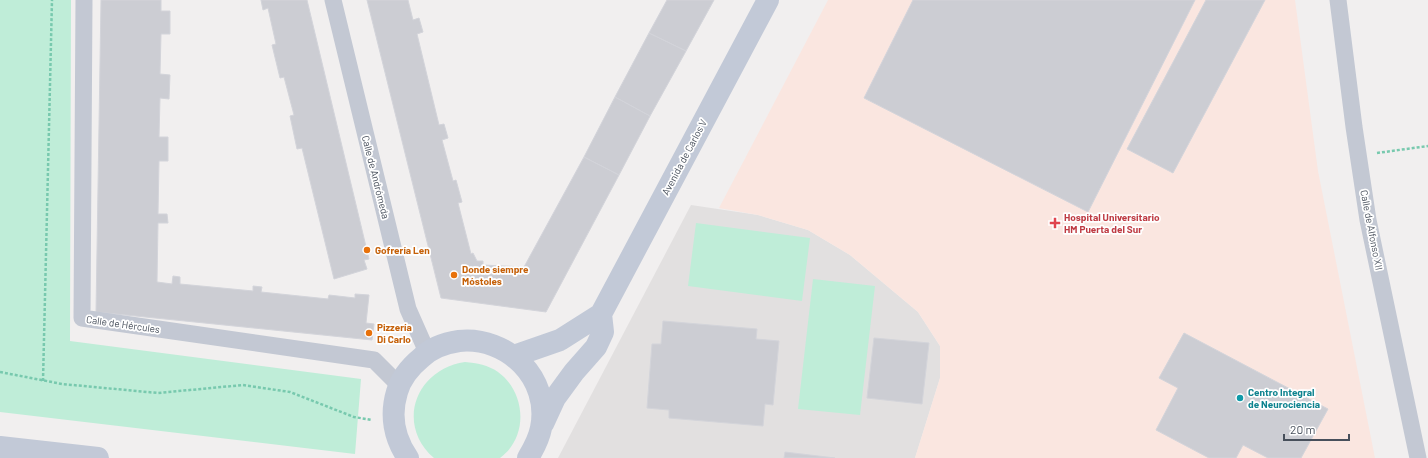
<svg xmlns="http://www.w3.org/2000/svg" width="1428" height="458" font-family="Barlow,sans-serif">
<rect width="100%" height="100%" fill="#f1efef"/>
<!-- education -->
<path fill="#e2e0e0" d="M691 205 758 215 808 230 850 255 918 312 940 346V378L915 458H558Z"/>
<!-- medical -->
<path fill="#fae6e0" d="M828 0H1295L1318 171 1375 458H915L940 378V346L918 312 850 255 808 230 758 215 719 208Z"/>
<!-- green -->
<path fill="#bfedd8" d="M0 0H71L70 341 361 379 355 454 0 412Z
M696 223 810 238 802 301 688 286Z
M813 279 875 286 860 415 798 409Z
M465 362C477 363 488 365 498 372 526 392 529 437 500 458H434C395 424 416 369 465 362Z"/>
<!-- building -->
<path fill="#cccdd3" stroke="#d3d4da" d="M101 0H161V11H170V34H161L160 74 170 75 169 99 160 98 159 137H168V161H159L158 214H167L168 223H158L157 282 172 284 173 276 180 277V284L253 291V286L262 287 261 292 328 299 329 295 355 298V294L369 295 366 323 374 324 372 340 96 312Z
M261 0H307L369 259 364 260 367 269 334 279 302 148 297 149 290 116 294 115 284 77 280 78 272 45 276 44 268 8 263 10Z
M367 0H408L413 20 419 18 423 32 417 34 439 125 444 124 448 138 442 140 453 181 456 180 462 202 458 203 471 254 473 253 477 261H483V265L524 267 584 157 619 175 546 312 441 298Z
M667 0H714L686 51 649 33Z
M913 0H1195L1088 212 864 98Z
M1206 0H1265L1173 173 1127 149Z
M649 33 686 51 650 116 615 97Z
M615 97 650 116 619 175 584 157Z
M663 321 757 329 756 339 779 341 773 405 765 404 763 426 669 418V410L647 408 652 344H661Z
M1184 333 1328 409 1301 458H1268L1243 445 1236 458H1209L1156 430 1178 388 1159 378Z
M874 338 929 343 922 404 867 398Z
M785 452 835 458H784Z"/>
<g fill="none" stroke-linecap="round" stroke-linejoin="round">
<!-- path -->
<path stroke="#78c9ae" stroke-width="2.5" stroke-dasharray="3 2" stroke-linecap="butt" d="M1377 153 1428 146
M0 372 62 384 158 393 243 385 290 392 354 417 372 420
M43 381 52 0"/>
<!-- street -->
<path stroke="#c3c8d3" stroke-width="17" d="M84 0 82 318 374 360 399 385
M333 0 408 309 427 352
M1338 0 1354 127 1368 220 1418 458"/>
<!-- secondary -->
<path stroke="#c2c9d7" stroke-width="22" d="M514 356 560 340 601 314 768 0
M543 424 555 398 574 372 596 347 603 332 601 314
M0 447 98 458
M408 458C394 438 390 415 397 392 401 378 410 367 421 358 431 348 445 343 459 341 507 336 551 378 541 428 539 439 534 448 528 458"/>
</g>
<!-- markers -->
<path fill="#e0444e" stroke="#fff" stroke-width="1.5" d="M1053 217h4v4h4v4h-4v4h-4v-4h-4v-4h4z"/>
<g fill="#e8710a" stroke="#fff" stroke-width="1.5">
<circle cx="367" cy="250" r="4"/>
<circle cx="454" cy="275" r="4"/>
<circle cx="369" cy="333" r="4"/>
</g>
<circle fill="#0f9aa8" stroke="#fff" stroke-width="1.5" cx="1240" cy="398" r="4"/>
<g text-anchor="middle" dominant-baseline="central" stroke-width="3.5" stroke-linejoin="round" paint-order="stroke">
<!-- street labels -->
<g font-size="10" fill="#474f5b" stroke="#fff">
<text transform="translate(684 157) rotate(-62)">Avenida de Carlos V</text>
<text transform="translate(376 177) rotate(76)">Calle de Andrómeda</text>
<text transform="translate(1372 230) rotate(79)">Calle de Alfonso XII</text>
<text transform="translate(123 324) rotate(8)">Calle de Hércules</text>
</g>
<!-- health labels -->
<g font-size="10" font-weight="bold" fill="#be3a42" stroke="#fff" text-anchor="start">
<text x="1064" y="217">Hospital Universitario<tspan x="1064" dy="12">HM Puerta del Sur</tspan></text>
</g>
<!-- food labels -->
<g font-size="10" font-weight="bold" fill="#c56008" stroke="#fff" text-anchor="start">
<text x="375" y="250">Gofrería Len</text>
<text x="462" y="269">Donde siempre<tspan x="462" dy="12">Móstoles</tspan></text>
<text x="377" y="327">Pizzería<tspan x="377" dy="12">Di Carlo</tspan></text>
</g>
<!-- culture labels -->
<g font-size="10" font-weight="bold" fill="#0d838f" stroke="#fff" text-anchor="start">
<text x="1248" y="392">Centro Integral<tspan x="1248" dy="12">de Neurociencia</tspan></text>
</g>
</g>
<!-- scale -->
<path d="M1284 434v6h65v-6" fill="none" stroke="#474f5b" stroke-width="2"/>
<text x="1290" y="434" font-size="12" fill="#474f5b" stroke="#ffffff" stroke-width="3" paint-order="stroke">20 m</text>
</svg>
